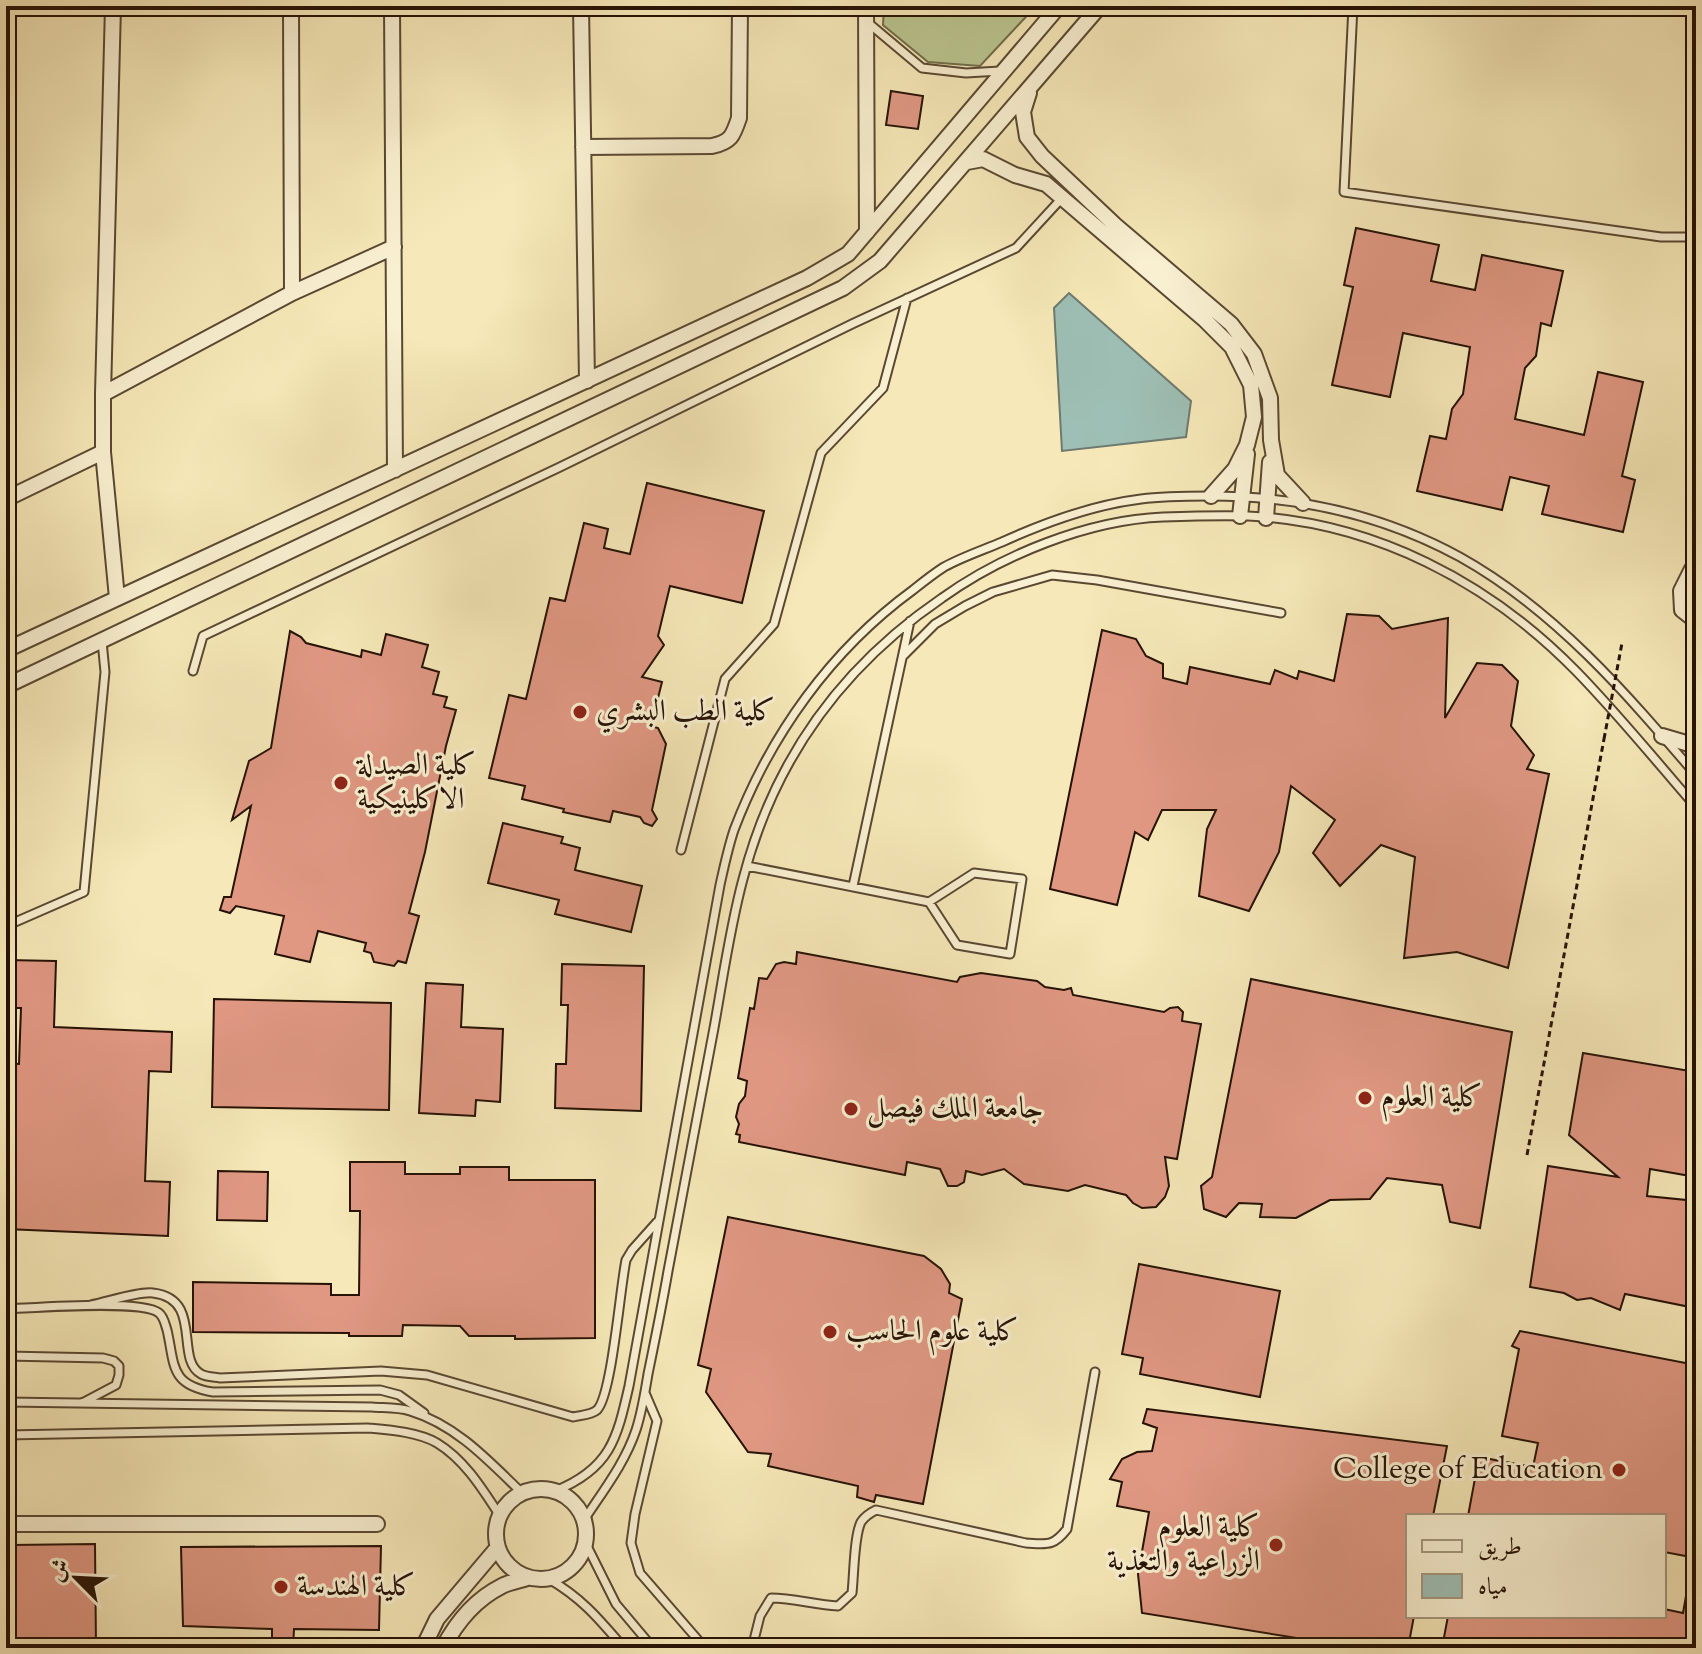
<svg xmlns="http://www.w3.org/2000/svg" width="1702" height="1654" font-family="'Sorts Mill Goudy',Amiri,serif">
<rect width="100%" height="100%" fill="#f6e8b8"/>
<filter id="stains"><feTurbulence type="fractalNoise" baseFrequency=".0025" numOctaves="4"/><feColorMatrix values="0 0 0 0 .2 0 0 0 0 .09 0 0 0 0 .02 0 0 0 .5 -.17"/></filter>
<radialGradient id="worn" r=".72"><stop offset=".6" stop-color="#630" stop-opacity="0"/><stop offset="1" stop-color="#630" stop-opacity=".3"/></radialGradient>
<!-- green -->
<path fill="#bbc690" stroke="#706c4a" stroke-width="2" d="M884 6H1036L980 66 928 62 883 25Z"/>
<!-- water -->
<path fill="#9ebfb5" stroke="#6e7a6f" stroke-width="2" d="M1069 293 1191 401 1186 437 1062 451 1054 308Z"/>
<!-- building -->
<path fill="#e09883" stroke="#261205" stroke-width="2" d="M891 91 923 96 918 129 886 125Z
M1356 228 1439 245 1431 281 1475 290 1482 255 1563 271 1551 326 1541 323 1536 356 1525 368 1515 419 1584 435 1598 372 1643 382 1622 476 1635 480 1623 532 1542 514 1549 486 1510 477 1502 510 1417 491 1430 436 1446 439 1452 409 1463 394 1470 347 1403 333 1390 397 1332 385 1353 287 1344 285Z
M647 483 764 511 742 603 670 586 658 636 664 645 642 677 662 682 651 726 658 728 666 744 652 810 657 819 652 826 644 823 640 817 613 811 610 822 563 812 564 809 522 799 525 786 489 778 509 695 526 699 550 598 565 601 584 523 608 529 604 548 630 554Z
M1347 614 1379 616 1392 629 1448 618 1445 718 1477 663 1502 665 1518 681 1511 726 1534 755 1527 769 1549 774 1508 968 1457 952 1404 958 1415 857 1381 845 1340 886 1313 853 1335 820 1291 786 1279 852 1249 911 1199 896 1207 829 1216 810H1162L1148 840 1135 832 1117 905 1050 889 1102 630 1136 639 1146 656 1163 664V678L1187 684 1190 667 1270 684 1275 670 1297 679 1299 671 1334 681Z
M290 631 301 637 306 643 361 657 362 650 381 655 386 634 428 645 422 667 439 672 433 694 447 697 444 707 456 710 446 746 425 852 409 913 419 916 406 963 398 961 394 966 374 962 371 953 364 951 366 943 318 931 310 962 275 954 284 916 236 906 230 913 220 910 224 897H231L251 806 232 820 249 761 271 748Z
M503 823 563 837 561 843 580 848 575 870 642 886 631 932 555 914 559 900 488 883Z
M797 952 957 982 960 977 981 973 1037 981 1045 987 1064 990 1071 988 1073 995 1164 1012 1170 1008 1178 1007 1183 1012 1182 1021 1201 1024 1177 1159 1165 1157 1169 1186 1165 1197 1156 1207 1142 1208 1133 1203 1126 1195 1085 1185 1068 1191 1024 1184 1004 1169 982 1175 966 1171 964 1182 957 1186H948L940 1169 907 1162 905 1175 739 1142 740 1135 736 1134 739 1124 736 1117 739 1104 745 1096 747 1081 738 1078 750 1008 754 1009 759 978 767 979 776 964 784 962 796 964Z
M6 960 56 961 54 1027 172 1032 171 1072 149 1071 145 1181 170 1182 168 1236 6 1229V1063L19 1064 21 1008H6Z
M562 964 644 966 641 1111 555 1108 556 1064H566L568 1005H561Z
M1251 979 1512 1032 1480 1228 1450 1222 1442 1185 1387 1178 1370 1199 1330 1200 1296 1218 1260 1217 1262 1204 1239 1203 1226 1217 1204 1209 1201 1186 1212 1177Z
M426 983 463 985 461 1027 503 1029 500 1102 476 1100 475 1116 419 1113Z
M214 999 391 1003 389 1110 212 1107Z
M1583 1053 1696 1072V1177L1650 1169 1647 1196 1696 1201V1279L1690 1307 1625 1294 1620 1310 1591 1298 1577 1300 1564 1293 1530 1287 1548 1166 1618 1177 1569 1135Z
M350 1162H405V1174H460V1167H509V1180H595V1338L515 1339V1336H469L460 1326 403 1325 402 1336H349V1333L193 1332V1282L331 1284V1295H359L360 1211H350Z
M218 1171 268 1172 267 1221 217 1220Z
M728 1217 924 1256 941 1269 950 1284 949 1293 962 1299 923 1504 876 1495 874 1502 857 1497 858 1486 768 1466 771 1454 748 1452 706 1392 711 1369 698 1365Z
M1139 1264 1280 1291 1260 1397 1140 1374 1143 1358 1122 1354Z
M1520 1331 1696 1365V1558L1664 1552V1516H1468L1479 1457 1533 1467 1538 1443 1502 1436 1519 1349 1512 1346Z
M1147 1409 1447 1446 1433 1516H1408V1616H1414L1408 1648H1359L1142 1613 1138 1574 1149 1512 1117 1506 1122 1482 1110 1479 1122 1459 1137 1452 1152 1451 1157 1428 1143 1423Z
M95 1544 96 1648H11L10 1545Z
M381 1546 379 1630 294 1629 293 1648H272V1629L183 1626 181 1547Z
M1689 1579H1696V1648H1493L1463 1642 1462 1648H1442L1448 1616H1664V1609L1683 1613Z"/>
<g fill="none" stroke-linecap="round" stroke-linejoin="round">
<!-- lane casing -->
<g stroke="#5a4832" stroke-width="11">
<path id="lane" d="M1353 6 1344 192 1661 237H1696
M866 21 922 68 966 73 1000 71
M903 656 935 624 965 606 993 592 1052 575 1097 580 1281 613
M193 671 203 636 560 467 852 324 1016 248 1062 198
M681 850 725 679 774 624 821 453 883 388 907 298
M747 866 929 902 957 945 1010 954 1022 879 974 873 929 902
M853 886 910 621
M6 926 84 892 105 672 102 641
M91 1305C107 1302 139 1291 153 1293 204 1299 174 1359 201 1374 206 1377 214 1377 220 1378L381 1371 427 1375 573 1417C581 1415 591 1415 597 1410 612 1395 620 1288 626 1260L632 1250 657 1222
M6 1309C33 1308 142 1299 159 1313 164 1317 165 1324 167 1330 175 1364 169 1385 213 1392L380 1390 399 1395 424 1413
M6 1356 103 1358 114 1361 119 1366V1375L116 1385 82 1403
M645 1393 657 1421 635 1514 631 1543 640 1573 705 1648
M6 1402 372 1407C384 1408 398 1407 410 1411 456 1425 488 1460 522 1493
M6 1435 368 1428C390 1430 418 1432 437 1443 465 1460 483 1490 500 1516
M555 1491C610 1469 617 1439 629 1386L720 885C724 867 728 848 734 830 770 735 831 650 913 590 923 582 933 574 944 567 962 557 983 550 1002 542 1046 522 1092 505 1141 499 1163 496 1187 496 1210 496 1297 496 1383 515 1460 557 1555 610 1626 693 1696 775
M584 1520C603 1491 625 1463 636 1430 642 1412 645 1392 648 1374 655 1340 662 1306 668 1271 684 1190 699 1109 714 1028 723 978 730 927 743 879 774 759 841 667 942 598 1002 555 1088 520 1163 517 1191 516 1220 515 1248 516 1374 522 1489 582 1576 671 1618 714 1656 761 1696 807
M585 1542 616 1604 653 1648
M549 1579C583 1599 599 1619 624 1648
M752 1648 760 1616 771 1598C794 1598 815 1605 838 1606L852 1593C854 1575 854 1536 861 1522 865 1516 870 1513 876 1510L1026 1543C1047 1544 1053 1547 1067 1529L1095 1372"/>
</g>
<!-- street casing -->
<g stroke="#5a4832" stroke-width="18">
<path id="street" d="M113 6 103 394V452L117 598
M291 6 292 293
M392 6 395 470
M581 6 587 381
M866 6 867 232
M1029 93 1023 112 1027 137 1042 156 1115 225 1231 324 1254 354 1270 398 1271 440 1277 475 1303 503
M583 147 712 146C731 142 733 136 739 118L740 6
M967 162 983 159 1015 175 1046 184 1205 320 1232 347 1251 385 1254 417 1247 445 1235 469 1211 496
M103 394 292 293 394 247
M6 499 103 452
M1240 516 1247 454
M1266 518 1270 462
M1696 567 1692 569 1681 591 1682 610 1696 621
M6 650 807 278 848 254 1059 6
M6 686 843 288 880 261 1100 6
M1662 736 1696 746
M496 1534a45 45 0 1 1 90 0a45 45 0 1 1-90 0Z
M6 1524H377
M423 1648 437 1619 498 1547
M443 1648C456 1623 476 1599 502 1586 509 1582 519 1581 527 1578"/>
</g>
<!-- path -->
<path stroke="#261205" stroke-width="3" stroke-dasharray="6 4" stroke-linecap="butt" d="M1527 1155 1604 739"/>
<!-- lane -->
<use href="#lane" stroke="#f9f0d1" stroke-width="7"/>
<!-- street -->
<use href="#street" stroke="#f9f0d1" stroke-width="14"/>
<!-- path-bridge -->
<path stroke="#261205" stroke-width="3" stroke-dasharray="6 4" stroke-linecap="butt" d="M1604 739 1622 643"/>
</g>
<!-- markers -->
<g fill="#8f2418" stroke="#f9f0d1" stroke-width="3">
<circle cx="580" cy="712" r="8"/>
<circle cx="341" cy="783" r="8"/>
<circle cx="1365" cy="1098" r="8"/>
<circle cx="851" cy="1109" r="8"/>
<circle cx="830" cy="1332" r="8"/>
<circle cx="1619" cy="1470" r="8"/>
<circle cx="1276" cy="1545" r="8"/>
<circle cx="281" cy="1587" r="8"/>
</g>
<g text-anchor="middle" dominant-baseline="central" stroke-width="6" stroke-linejoin="round" paint-order="stroke">
<!-- poi labels -->
<g font-size="30" fill="#261205" stroke="#f9f0d1" text-anchor="start">
<text x="596" y="712">كلية الطب البشري</text>
<text x="357" y="766">كلية الصيدلة<tspan x="357" dy="34">الاكلينيكية</tspan></text>
<text x="1381" y="1098">كلية العلوم</text>
<text x="867" y="1109">جامعة الملك فيصل</text>
<text x="846" y="1332">كلية علوم الحاسب</text>
<text x="1603" y="1470" text-anchor="end">College of Education</text>
<text x="1260" y="1528" text-anchor="end">كلية العلوم<tspan x="1260" dy="34">الزراعية والتغذية</tspan></text>
<text x="297" y="1587">كلية الهندسة</text>
</g>
</g>
<!-- margin -->
<rect width="1702" height="1654" fill="none" stroke="#f6e8b8" stroke-width="32"/>
<rect x="8" y="8" width="1686" height="1638" fill="none" stroke="#261205" stroke-width="4"/>
<rect x="16" y="16" width="1670" height="1622" fill="none" stroke="#261205" stroke-width="2"/>
<!-- legend -->
<rect x="1406" y="1514" width="260" height="104" fill="#f9f0d1" stroke="#a5977f" stroke-width="2"/>
<rect x="1422" y="1540" width="40" height="12" fill="#f9f0d1" stroke="#a5977f" stroke-width="2"/>
<text x="1478" y="1554" font-size="24" fill="#261205">طريق</text>
<rect x="1422" y="1574" width="40" height="24" fill="#9ebfb5" stroke="#a5977f" stroke-width="2"/>
<text x="1478" y="1594" font-size="24" fill="#261205">مياه</text>
<!-- north arrow -->
<g transform="translate(76 1578) rotate(294)" stroke="#f9f0d1" stroke-width="6" paint-order="stroke">
<path d="M0-6L14 30L0 20L-14 30Z" fill="#261205"/>
<text y="-12" font-size="22" font-weight="bold" text-anchor="middle" fill="#261205">ش</text>
</g>
<rect width="100%" height="100%" filter="url(#stains)"/>
<rect width="100%" height="100%" fill="url(#worn)"/>
</svg>
